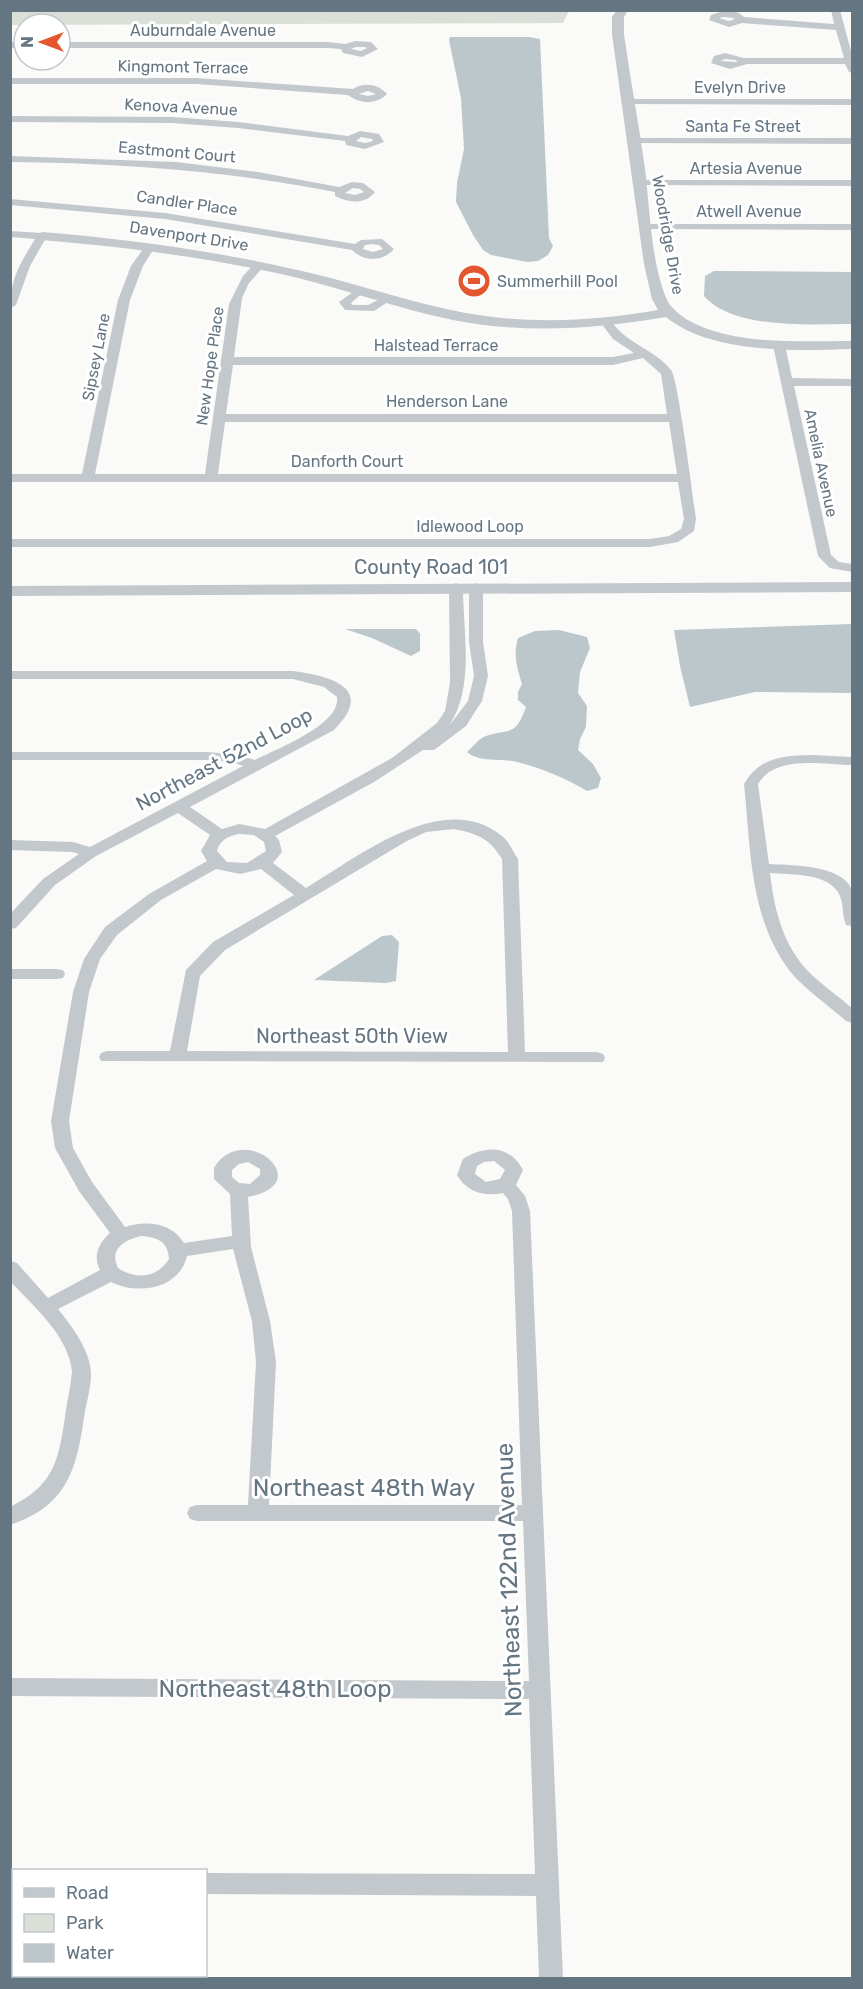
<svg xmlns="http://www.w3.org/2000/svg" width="863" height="1989" font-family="Rubik,sans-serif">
<rect width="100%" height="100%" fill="#fafaf8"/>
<!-- green -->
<path fill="#dadfd7" d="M10 11 11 10 569 11 563 23 11 25Z"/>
<!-- water -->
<path fill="#bbc7cb" d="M450 37H529L540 39 549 238 553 246 548 255 538 261 527 262 491 255 483 250 473 235 456 202 457 183 464 149 461 98 449 40Z
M714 271 852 272V324C810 324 734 330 704 296L705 276Z
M852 624V693L755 692 690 707 680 666 674 630Z
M345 629H416L420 634V651L411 656 372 638Z
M559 630 587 637 590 648 580 672 578 693 587 706 586 727 580 739 578 750 593 764 601 778 598 788 587 791C565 778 542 768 517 762 501 758 480 763 467 752 473 747 479 738 486 736 511 728 515 737 526 707L518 700V692L522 684C517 668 513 655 518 638L535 631Z
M392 935 399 942 396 981 386 983 314 980 382 936Z"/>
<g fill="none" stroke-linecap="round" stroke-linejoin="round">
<!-- minor -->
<path fill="#c3c8cc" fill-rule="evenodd" d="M831 10H840L852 55V73L849 72 845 64H747L730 69 711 63 714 56 725 53 744 58H844L836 30 742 23 729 27 709 20 711 15C722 11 735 8 744 17L834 24ZM724 17 733 18 735 19 729 21 719 18ZM725 59 736 60 737 62 721 61Z
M355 41 371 42 378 49 362 57 343 53 341 49 328 48H60V42H328L345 44ZM356 47H365L367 48 361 51 351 49Z
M10 42H24V48H10Z
M10 78H196L353 89C364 82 378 84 387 94 376 105 360 104 348 95L196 84H10ZM368 91 376 94 368 96 359 94Z
M628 99H852V105L625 104V100Z
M10 116 172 117 238 122 348 136 360 131 379 134 384 142 365 149 346 145 345 141 238 128 172 123 10 122ZM361 137 372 139 373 141 365 143 356 141Z
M634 138H852V144L630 143V139Z
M10 156 176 162 258 172 339 187 352 182 363 183 375 192C365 205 349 203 335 196V192C228 171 120 163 10 162ZM353 188 360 189 364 192 355 195 345 193Z
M640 180H852V186L636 185V181Z
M10 199 165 213 355 244 361 240 382 239 394 249C383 262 364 262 352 250L165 219 10 205ZM371 244 379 245 383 249 373 252 363 249 365 245Z
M646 224H852V230L642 229 641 227Z
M10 231 42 233 47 236 30 266 16 305 10 308C10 279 20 264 35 239L10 237Z
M150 244 155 247 143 266 130 300 95 474H205L229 304 243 276 255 263 259 262 265 265 249 283 242 298 234 357H613L634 353 613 339 601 323 603 321H611C628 345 653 348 671 370 678 378 693 498 696 519L694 531 678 542 650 547H10V539H650L669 536 681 529 684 519 678 482H10V474H82L118 300 131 266 146 245ZM643 358 661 374 667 414H226L233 365H613ZM225 422H669L677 474H218Z
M360 287 366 290 351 303 353 305H368L388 295 394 298 374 311 345 310 339 302Z
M779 341 785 345 792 378 852 379V386H794L831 555 839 562 852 564V572L830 568 818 556 773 345Z
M456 583 463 587C463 632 475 687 449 726L468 701 474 676 469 642V587L476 583 483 587V642L488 676 482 701 466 726 434 750H423L374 782 275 836 279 840 282 852 273 863 306 888C358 857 443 788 502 836 509 841 513 852 518 859L525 1052H597L603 1054 605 1058 603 1062 101 1061 99 1057 101 1053 107 1051H170L186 970 213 942 294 895 261 869 240 874 216 869 161 900 117 935 100 959 89 992 69 1121 73 1148 92 1182 125 1227C146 1220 172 1223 184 1243L232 1236 230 1194 214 1179V1168C243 1119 320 1183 248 1197L251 1247 270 1321 276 1362 269 1505H522L512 1211 508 1199 503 1193C484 1197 467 1192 457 1175L463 1159C485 1145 510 1145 523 1170L516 1185 525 1196 530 1211 563 1978H539L536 1896 206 1894V1873L535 1874 529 1699 10 1696V1678L529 1681 523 1521H197L190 1519 187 1513 190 1507 197 1505H248L256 1362 252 1321 233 1249 187 1256C179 1290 137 1295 111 1282L58 1309C71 1325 86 1345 90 1365 93 1380 88 1396 85 1411 77 1466 70 1505 10 1525V1507C54 1485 58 1462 65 1417 67 1401 71 1386 72 1371 68 1335 33 1306 10 1281V1261L17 1263 48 1298 100 1270C93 1256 98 1244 110 1233L79 1191 55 1148 51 1121 73 992 84 959 105 927 149 894 207 861 201 851 210 835 178 813 96 856 55 885 16 928 10 929V914L43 879 79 854 72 852 10 850V840L73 842 90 847 243 766 232 762 205 760H10V752H205L234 754 255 760C276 749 341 725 337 697L324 687 293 679H10V671H293C331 676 376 688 334 730L190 807 222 829 239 824 265 829 392 758 437 723 445 711 450 683 449 587ZM454 829C478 834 489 838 502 859L508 1052 187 1051 200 976 225 950 405 842 426 832ZM239 834 254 835 264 842 266 851 247 863 227 862 217 851C220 840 228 836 239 834ZM494 1161 505 1170 500 1179 486 1182 475 1174 477 1166 484 1162ZM248 1162 260 1169V1175L250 1184 239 1183 232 1177V1170L239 1164ZM141 1236C157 1237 168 1241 169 1259 157 1278 136 1280 118 1268 109 1249 124 1240 141 1236Z
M811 755 852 757V765C823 765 776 754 758 784L769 864C790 865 841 865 851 888 856 898 852 915 852 926L846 925C842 916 844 906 840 896 830 872 791 875 770 873 774 908 782 942 806 969 819 983 838 996 852 1008V1023L846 1021C829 1006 809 992 794 976 749 923 751 849 744 784 760 757 782 756 811 755Z
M10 969H57L63 970 65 974 63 978 57 979H10Z
M10 1872H14V1894H10Z"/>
<!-- tertiary -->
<path fill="#c3c8cc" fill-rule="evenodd" d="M617 10H628L624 17V34C630 79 639 124 645 169 650 210 651 263 667 300 670 307 679 314 686 319 731 346 801 341 852 341V349C797 351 711 354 666 317 595 329 524 334 453 320 399 309 348 290 294 277 211 258 127 247 42 240L35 236 42 232C126 239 210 250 293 269 346 280 398 299 451 310 519 325 590 322 658 310L652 299 644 264 612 34V17Z
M852 582V592L10 596V586Z"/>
</g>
<!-- icons -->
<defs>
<g id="stadium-disc" transform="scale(1.725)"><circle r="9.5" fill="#e4572e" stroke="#fff"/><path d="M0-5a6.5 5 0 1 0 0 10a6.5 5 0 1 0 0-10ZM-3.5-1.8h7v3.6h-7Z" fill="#fff"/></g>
</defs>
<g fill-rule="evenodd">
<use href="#stadium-disc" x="474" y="281"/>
</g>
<g text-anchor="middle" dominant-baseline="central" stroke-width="6" stroke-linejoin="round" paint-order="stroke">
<!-- far-street labels -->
<g font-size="16" fill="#657683" stroke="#fff">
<text x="203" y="30">Auburndale Avenue</text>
<text transform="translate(183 67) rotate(1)">Kingmont Terrace</text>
<text x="740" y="87">Evelyn Drive</text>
<text transform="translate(181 107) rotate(3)">Kenova Avenue</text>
<text x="743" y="126">Santa Fe Street</text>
<text transform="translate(177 152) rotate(5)">Eastmont Court</text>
<text x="746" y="168">Artesia Avenue</text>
<text transform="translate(187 203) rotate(8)">Candler Place</text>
<text x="749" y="211">Atwell Avenue</text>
<text transform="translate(668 235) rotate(80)">Woodridge Drive</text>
<text transform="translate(189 236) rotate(9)">Davenport Drive</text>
<text x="436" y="345">Halstead Terrace</text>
<text transform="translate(96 357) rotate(-79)">Sipsey Lane</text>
<text transform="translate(210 366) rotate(-82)">New Hope Place</text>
<text x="447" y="401">Henderson Lane</text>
<text x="347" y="461">Danforth Court</text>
<text transform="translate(821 463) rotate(78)">Amelia Avenue</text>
<text x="470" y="526">Idlewood Loop</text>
</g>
<!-- far-poi labels -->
<g font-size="16" fill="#657683" stroke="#fff" text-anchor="start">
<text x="497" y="281">Summerhill Pool</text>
</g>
<!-- street labels -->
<g font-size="20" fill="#657683" stroke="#fff">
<text x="431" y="567">County Road 101</text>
<text transform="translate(224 759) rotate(-28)">Northeast 52nd Loop</text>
<text x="352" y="1036">Northeast 50th View</text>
</g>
<!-- near-street labels -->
<g font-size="24" fill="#657683" stroke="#fff">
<text x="364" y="1488">Northeast 48th Way</text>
<text transform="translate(509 1580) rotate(-92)">Northeast 122nd Avenue</text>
<text x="275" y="1689">Northeast 48th Loop</text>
</g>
</g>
<!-- border -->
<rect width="863" height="1989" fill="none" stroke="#657683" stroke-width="24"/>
<!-- legend -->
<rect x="12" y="1869" width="195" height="108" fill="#ffffff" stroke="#c1c8cd" stroke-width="1.5"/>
<rect x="24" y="1888" width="30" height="9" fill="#c3c8cc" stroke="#c1c8cd" stroke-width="1.5"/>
<text x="66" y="1899" font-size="18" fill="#657683">Road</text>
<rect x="24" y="1914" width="30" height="18" fill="#dadfd7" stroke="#c1c8cd" stroke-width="1.5"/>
<text x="66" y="1929" font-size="18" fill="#657683">Park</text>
<rect x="24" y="1944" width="30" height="18" fill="#bbc7cb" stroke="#c1c8cd" stroke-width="1.5"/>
<text x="66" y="1959" font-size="18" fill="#657683">Water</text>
<!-- north arrow -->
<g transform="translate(42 42) rotate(270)"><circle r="28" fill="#ffffff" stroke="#c1c8cd" stroke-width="1.5"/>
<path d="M0-4.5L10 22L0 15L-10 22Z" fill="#e4572e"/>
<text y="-9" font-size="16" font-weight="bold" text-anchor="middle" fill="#657683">N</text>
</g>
</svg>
